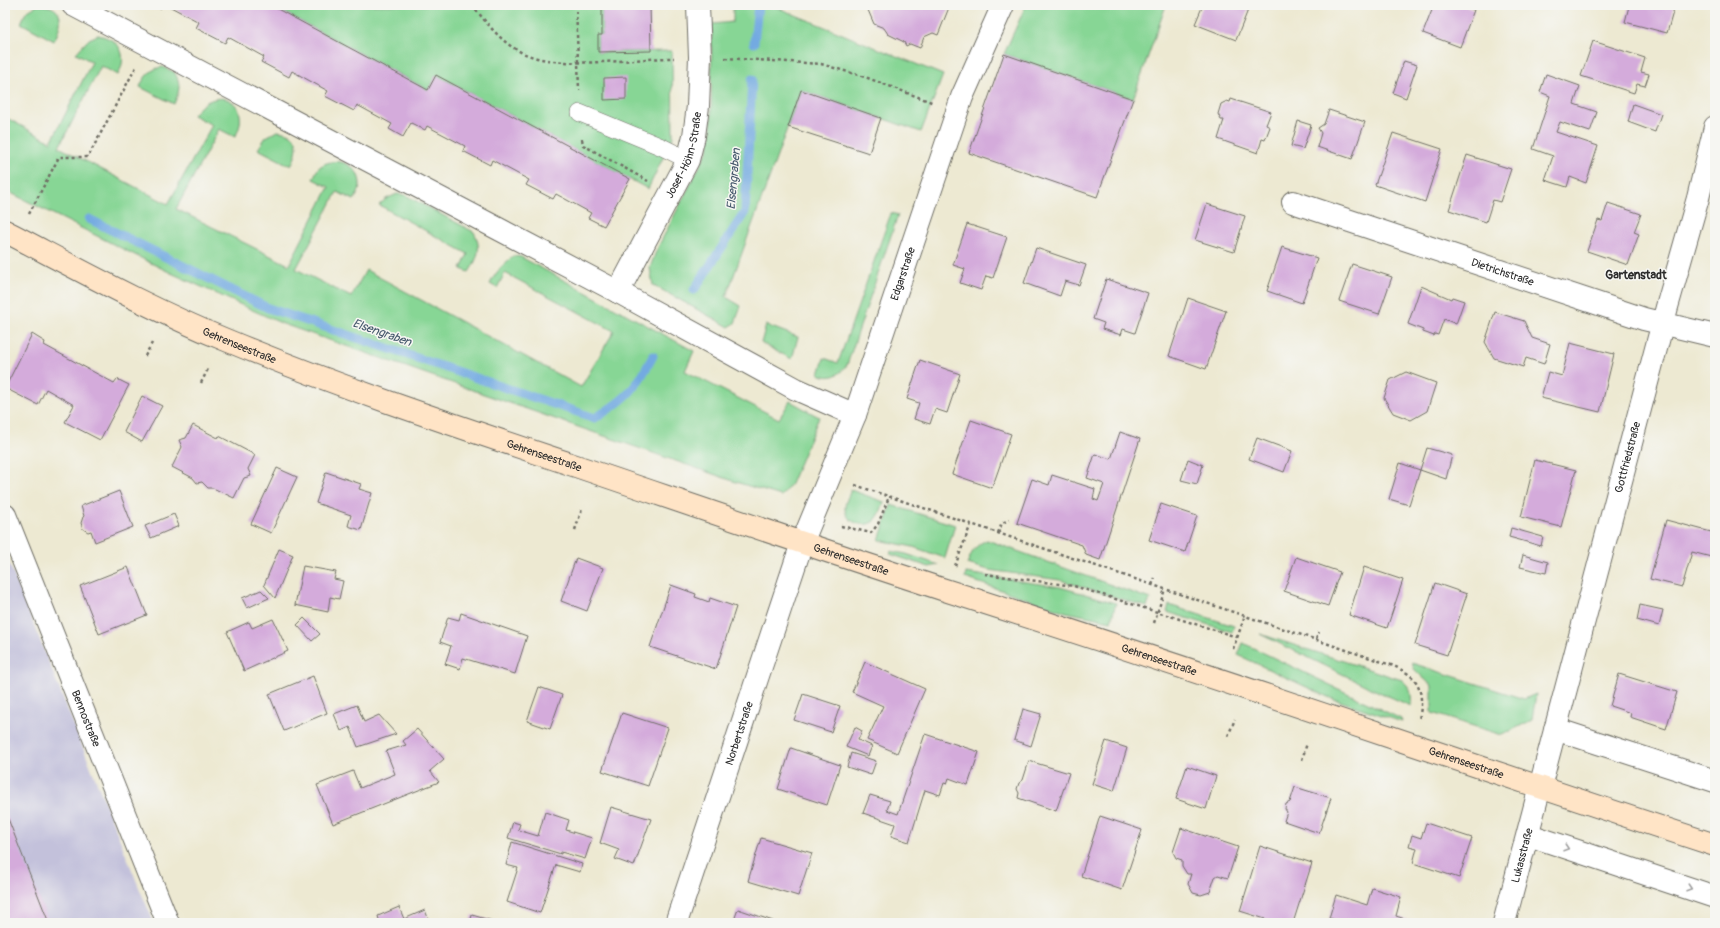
<svg xmlns="http://www.w3.org/2000/svg" width="1720" height="928" font-family="Pangolin,sans-serif">
<rect width="100%" height="100%" fill="#f6f6f2"/>
<filter id="ink" filterUnits="userSpaceOnUse"><feTurbulence type="fractalNoise" baseFrequency=".025" numOctaves="2"/><feDisplacementMap in="SourceGraphic" scale="8" xChannelSelector="R" yChannelSelector="G"/><feConvolveMatrix kernelMatrix="1 2 1 2 8 2 1 2 1" color-interpolation-filters="sRGB"/></filter>
<filter id="wash" filterUnits="userSpaceOnUse"><feTurbulence type="fractalNoise" baseFrequency=".012" numOctaves="4" result="noise"/><feDisplacementMap in="SourceGraphic" scale="16" xChannelSelector="R" yChannelSelector="G"/><feGaussianBlur stdDeviation="0.9" result="paint"/><feColorMatrix in="noise" values="0 0 0 0 0 0 0 0 0 0 0 0 0 0 0 0 0 1.4 0 .05"/><feComposite in="paint" operator="in"/></filter>
<g filter="url(#wash)">
<rect width="100%" height="100%" fill="#ede9d2"/>
<!-- industrial -->
<path fill="#c3c1db" d="M5 553 140 890 154 923H5Z"/>
<!-- green -->
<path fill="#87d695" stroke="#598060" d="M38 5C64 5 64 22 54 41L21 23 26 12Z
M270 5H602V35H598V52L672 51 673 137 648 189 436 75 428 90Z
M733 5H771L943 75 921 132 801 90 726 297 741 306 735 323 729 327 653 285 650 268 656 251 708 150 711 133 712 24 733 22Z
M1026 5H1166L1133 99 1004 54Z
M98 35C119 39 129 54 118 75L101 66 59 147 168 204 212 125 193 115C218 81 254 104 235 137L219 129 176 209 289 265 329 187 313 179C315 175 317 168 321 166 337 155 361 165 360 186 359 191 357 196 354 200L337 192 296 269 351 297 366 270 581 387 614 331 505 273 497 288 490 284C496 272 503 264 514 256L521 257 694 351 685 371 779 419 790 401 819 417 791 484 781 496 736 482 283 324 171 273 5 190V117L51 142 92 62 76 53 89 39Z
M163 67 174 72C182 84 179 92 174 104L140 87C144 76 152 68 163 67Z
M277 131C301 133 300 148 291 166L258 149 266 137Z
M397 194 405 195 474 232C482 248 478 258 469 272L461 269 468 254 379 205 386 199Z
M891 213 898 215 847 365C839 375 831 380 819 374L824 358 838 363Z
M766 325 798 337 792 359 761 343Z
M851 490 884 502C882 507 880 515 876 519 867 530 845 523 845 508 845 502 849 495 851 490Z
M891 505 955 525 945 558 913 547 879 540Z
M987 540 1150 599 1147 607 1060 580 989 570 967 564C972 552 975 545 987 540Z
M891 551 906 554 939 565 929 567 890 554Z
M966 573 1060 587 1116 603 1111 621 1066 612 965 578Z
M1169 605 1234 626 1232 632 1167 612Z
M1260 634 1402 680C1411 688 1412 693 1411 706L1379 692Z
M1243 643 1401 719 1402 722 1328 697 1238 655Z
M1412 663 1524 699 1536 694 1532 720 1502 735 1432 713V686L1414 669Z"/>
<g fill="none" stroke-linecap="round" stroke-linejoin="round">
<!-- stream -->
<path stroke="#73aae1" stroke-width="9" d="M754 43 758 5
M89 219 268 308 595 418C628 398 635 390 653 356
M694 290 745 212 752 79"/>
</g>
<g id="blocks">
<!-- building -->
<path fill="#d4abdb" d="M153 5H163L160 9Z
M167 5H270L428 90 436 75 630 179 604 226 588 218 591 213 556 194 553 199 526 185 529 180 492 160 490 165 463 151 465 146 427 126 425 130 411 123 403 137 389 129 392 124 357 105 354 111 325 96 328 91 292 71 289 77 261 62 264 57 228 37 225 43 196 28 199 22Z
M602 5H650L651 51 598 52V35H602Z
M869 5H950L938 35 933 33 924 37 920 48 910 44 906 46 904 42 888 34 884 28 874 24 868 10Z
M1203 5H1250L1236 40 1195 24Z
M1434 5H1462L1474 10 1460 47 1423 33Z
M1627 5H1675L1667 33 1625 22 1629 6Z
M1593 41 1645 58 1641 72 1649 74 1645 86 1637 84 1634 93 1581 76Z
M1004 54 1133 99 1097 197 969 153Z
M1404 61 1417 65 1406 98 1393 93Z
M1546 74 1580 86 1574 104 1597 112 1590 132 1560 122 1556 132 1598 146 1586 183 1570 177 1567 187 1545 180 1553 156 1533 149 1550 96 1540 92Z
M626 77V99L604 100V78Z
M801 90 881 118 869 153 788 127Z
M1231 99 1271 112 1266 125 1270 127 1265 140 1262 139 1258 153 1218 139 1224 120H1221L1218 114 1221 104 1227 101 1230 102Z
M1633 104 1661 114 1655 132 1628 122Z
M1329 110 1365 122 1352 159 1317 147 1321 133 1318 128 1324 124Z
M1298 121 1311 125 1303 149 1291 146Z
M1393 133 1442 149 1425 202 1375 185Z
M1467 155 1511 169 1500 202 1493 200 1486 222 1449 210Z
M1608 203 1641 214 1634 232 1639 234 1628 265 1587 251 1598 220 1602 221Z
M1207 204 1245 216 1234 252 1195 240Z
M967 224 1007 237 993 278 986 276 981 290 960 283 965 269 953 265Z
M1282 247 1317 258 1302 303 1267 291Z
M1036 248 1086 265 1079 285 1065 281 1060 296 1024 283Z
M1352 264 1392 277 1379 314 1339 301Z
M1106 279 1148 293 1135 333 1123 329 1121 335 1102 329 1104 323 1093 319Z
M1421 286 1451 299 1452 297 1464 301 1456 324 1444 319 1438 335 1435 334 1434 336 1423 332V330L1408 324Z
M1188 298 1226 311 1206 369 1169 356Z
M1495 312 1524 321 1532 338 1550 344 1544 364 1526 358 1523 367 1494 358 1485 342Z
M32 334 45 342 44 345 114 383 117 379 129 385 100 440 65 422 74 405 46 389 38 405 5 388Z
M1570 343 1614 354 1600 412 1541 398 1548 372 1562 376Z
M920 360 960 374 947 413 935 409 930 424 914 419 919 403 907 399Z
M1406 372 1436 383 1427 411 1411 420 1393 413 1384 398 1390 380Z
M142 396 162 406 142 442 124 432Z
M971 420 1011 434 992 488 952 474Z
M193 425 218 438 219 436 255 455 248 469 251 476 244 478 234 498 213 488H208L202 482 197 483 193 478 172 467 182 447 179 440 186 438Z
M1120 432 1140 439 1100 560 1086 555 1082 545 1017 523 1032 479 1049 485 1052 475 1095 489 1093 499 1098 501 1104 484 1087 478 1095 454 1111 459Z
M1257 438 1292 451 1284 472 1249 459Z
M1427 448 1452 455 1446 479 1420 470Z
M1188 459 1203 465 1197 484 1181 480Z
M1535 460 1576 470 1561 527 1521 517Z
M1400 463 1420 470 1409 505 1389 499Z
M277 468 297 477 271 533 251 524Z
M326 472 361 484 359 489 372 493 361 530 348 526 351 515 316 503Z
M119 491 133 527 95 542 91 531 88 532 83 529 81 523 83 517 84 516 81 506Z
M1161 504 1197 516 1185 552 1149 540Z
M174 514 179 526 151 538 145 526Z
M1666 520 1715 533V558L1692 552 1682 587 1650 579Z
M1511 528 1543 537 1541 546 1509 537Z
M279 549 293 555 275 598 264 585Z
M1523 555 1548 562 1546 573 1520 567Z
M1296 557 1340 572 1328 606 1284 591Z
M576 558 603 568 587 611 561 601Z
M303 566 336 572 334 579 343 581 339 599 330 597 328 612 295 605Z
M128 567 147 615 99 634 80 586Z
M1364 567 1403 580 1387 628 1349 615Z
M1435 583 1467 594 1447 655 1415 645Z
M671 585 696 594 695 597 709 602 710 598 736 607 716 669 650 647Z
M261 590 269 598 247 608 242 598Z
M1640 605 1663 610 1659 626 1637 620Z
M461 613 527 636 515 674 463 658 460 669 445 664 451 646 440 642 448 617 459 620Z
M304 618 320 634 312 641 297 625Z
M273 619 288 651 244 671 227 632 249 622 252 628Z
M865 662 925 689 897 753 867 740 883 706 852 692Z
M1619 674 1677 692 1666 729 1630 717 1631 713 1610 706Z
M313 676 327 713 284 731 269 694Z
M539 687 562 695 550 729 527 721Z
M803 694 840 706 831 732 794 720Z
M357 705 364 722 379 715 396 734 358 747 350 727 341 731 334 714Z
M1023 709 1041 714 1031 746 1014 740Z
M622 713 668 728 648 786 602 771Z
M855 727 862 731 858 740 872 746 868 756 846 747Z
M417 729 444 759 430 771 439 782 333 824 317 785 353 771 360 788 395 774 386 751 406 745 403 741Z
M925 734 979 752 968 785 949 778 947 784 944 783 940 795 925 790 909 842 891 836 895 824 863 813 870 795 890 801 887 810 898 814Z
M1106 741 1127 748 1114 791 1092 784Z
M791 748 840 765 827 805 778 789Z
M851 753 876 761 871 775 847 767Z
M1029 761 1069 773 1056 811 1018 798 1019 793 1017 789 1019 783 1023 780Z
M1187 766 1216 776 1206 809 1176 799Z
M1295 787 1331 798 1319 833 1284 821 1287 812 1285 809 1286 804 1290 802Z
M611 807 651 819 634 866 615 859 619 850 600 843Z
M5 811 49 923H5Z
M545 812 569 820 566 830 592 838 585 859 561 852V854L508 838 513 822 520 824 518 830 538 836Z
M1100 816 1142 830 1122 890 1081 876Z
M1426 823 1472 838 1459 878 1413 863 1417 848 1409 846 1412 835 1421 838Z
M1181 828 1238 847 1228 878 1218 875 1215 877 1210 892 1201 895 1193 893 1188 884 1191 874H1187L1182 866V860L1176 858 1173 852Z
M761 838 812 853 798 896 748 881Z
M512 842 582 864 580 872 556 865 540 913 507 902 518 868 506 865Z
M1260 846 1312 863 1293 923H1278L1240 911Z
M1372 888 1401 897 1396 916 1417 923H1346L1329 918 1336 895 1367 905Z
M399 907 404 919 425 910 430 923H380L378 916Z
M738 909 773 921 772 923H733Z
M472 915 493 921 492 923H470Z"/>
</g>
</g>
<g filter="url(#ink)">
<use href="#blocks" fill-opacity="0" stroke="#6f6e65" stroke-width="1"/>
<g fill="none" stroke-linecap="round" stroke-linejoin="round">
<!-- service casing -->
<g stroke="#6f6e65" stroke-width="18">
<path id="service" d="M580 113 662 147 688 160"/>
</g>
<!-- minor casing -->
<g stroke="#6f6e65" stroke-width="24">
<g id="minor">
<path d="M73 5 622 294 796 389 855 415"/>
<path id="s1" d="M1293 202 1644 319 1715 336"/>
<path id="s2" d="M618 292 688 160 694 136 698 106 700 57 698 5"/>
<path id="s3" d="M5 515 168 923"/>
<path d="M1555 729 1715 781"/>
<path d="M1529 835 1715 897"/>
<path id="s4" d="M676 923 802 543 855 415 962 97 1003 5"/>
<path id="s5" d="M1504 923 1667 307 1698 198 1715 127"/>
</g>
</g>
<!-- secondary casing -->
<g stroke="#6f6e65" stroke-width="24">
<g id="secondary">
<path id="s6" d="M5 231C78 269 150 309 226 340 339 387 454 425 570 464 697 507 824 551 951 592 1207 673 1460 762 1715 845"/>
</g>
</g>
<!-- path -->
<path stroke="#6f6e65" stroke-width="2.5" stroke-dasharray="3 3" stroke-linecap="butt" d="M472 5C487 23 501 43 523 53 562 71 631 58 674 58
M576 5 579 90
M725 58 821 64 865 77 934 103
M582 139 583 145 648 181
M29 214 59 157H88L136 67
M145 356 152 343
M201 383 208 369
M855 485 1394 666C1400 669 1408 673 1413 678 1423 688 1422 706 1419 719
M841 526 871 533 878 524 889 497
M575 530 582 509
M998 533 1002 523 1009 520
M955 566 971 524
M985 574 1074 586 1237 637
M1152 585 1155 578
M1154 623 1165 589
M1316 639 1319 632
M1233 649 1245 616
M1228 736 1235 719
M1302 760 1307 743"/>
<!-- service -->
<use href="#service" stroke="#fff" stroke-width="17"/>
<!-- minor -->
<use href="#minor" stroke="#fff" stroke-width="22"/>
<!-- secondary -->
<use href="#secondary" stroke="#ffe4c6" stroke-width="22"/>
</g>
<!-- one-way arrows -->
<defs><path id="oneway-chevron" d="M-2-3.5L2.5 0L-2 3.5" fill="none" stroke-width="1.6" stroke-linecap="round" stroke-linejoin="round"/></defs>
<g stroke="#a0a0a0">
<use href="#oneway-chevron" transform="translate(1566 848) rotate(18)"/>
<use href="#oneway-chevron" transform="translate(1689 888) rotate(18)"/>
</g>
</g>
<g text-anchor="middle" dominant-baseline="central" stroke-width="3" stroke-linejoin="round" paint-order="stroke">
<!-- street labels -->
<g font-size="11" fill="#2b2b2b" stroke="#f6f6f2">
<text stroke="none"><textPath href="#s2" startOffset="153">Josef-Höhn-Straße</textPath></text>
<text stroke="none"><textPath href="#s1" startOffset="221">Dietrichstraße</textPath></text>
<text stroke="none"><textPath href="#s4" startOffset="688">Edgarstraße</textPath></text>
<text stroke="none"><textPath href="#s6" startOffset="261">Gehrenseestraße</textPath></text>
<text stroke="none"><textPath href="#s6" startOffset="585">Gehrenseestraße</textPath></text>
<text stroke="none"><textPath href="#s5" startOffset="482">Gottfriedstraße</textPath></text>
<text stroke="none"><textPath href="#s6" startOffset="909">Gehrenseestraße</textPath></text>
<text stroke="none"><textPath href="#s6" startOffset="1233">Gehrenseestraße</textPath></text>
<text stroke="none"><textPath href="#s3" startOffset="219">Bennostraße</textPath></text>
<text stroke="none"><textPath href="#s4" startOffset="200">Norbertstraße</textPath></text>
<text stroke="none"><textPath href="#s6" startOffset="1557">Gehrenseestraße</textPath></text>
<text stroke="none"><textPath href="#s5" startOffset="70">Lukasstraße</textPath></text>
</g>
<!-- water labels -->
<g font-size="12" font-style="italic" fill="#44576b" stroke="#f6f6f2">
<text transform="translate(734 179) rotate(-85)">Elsengraben</text>
<text transform="translate(382 333) rotate(19)">Elsengraben</text>
</g>
<!-- neighbourhood labels -->
<g font-size="12" font-weight="bold" fill="#2b2b2b" stroke="#f6f6f2">
<text x="1636" y="275">Gartenstadt</text>
</g>
</g>
<!-- margin -->
<rect width="1720" height="928" fill="none" stroke="#f6f6f2" stroke-width="20"/>
</svg>
